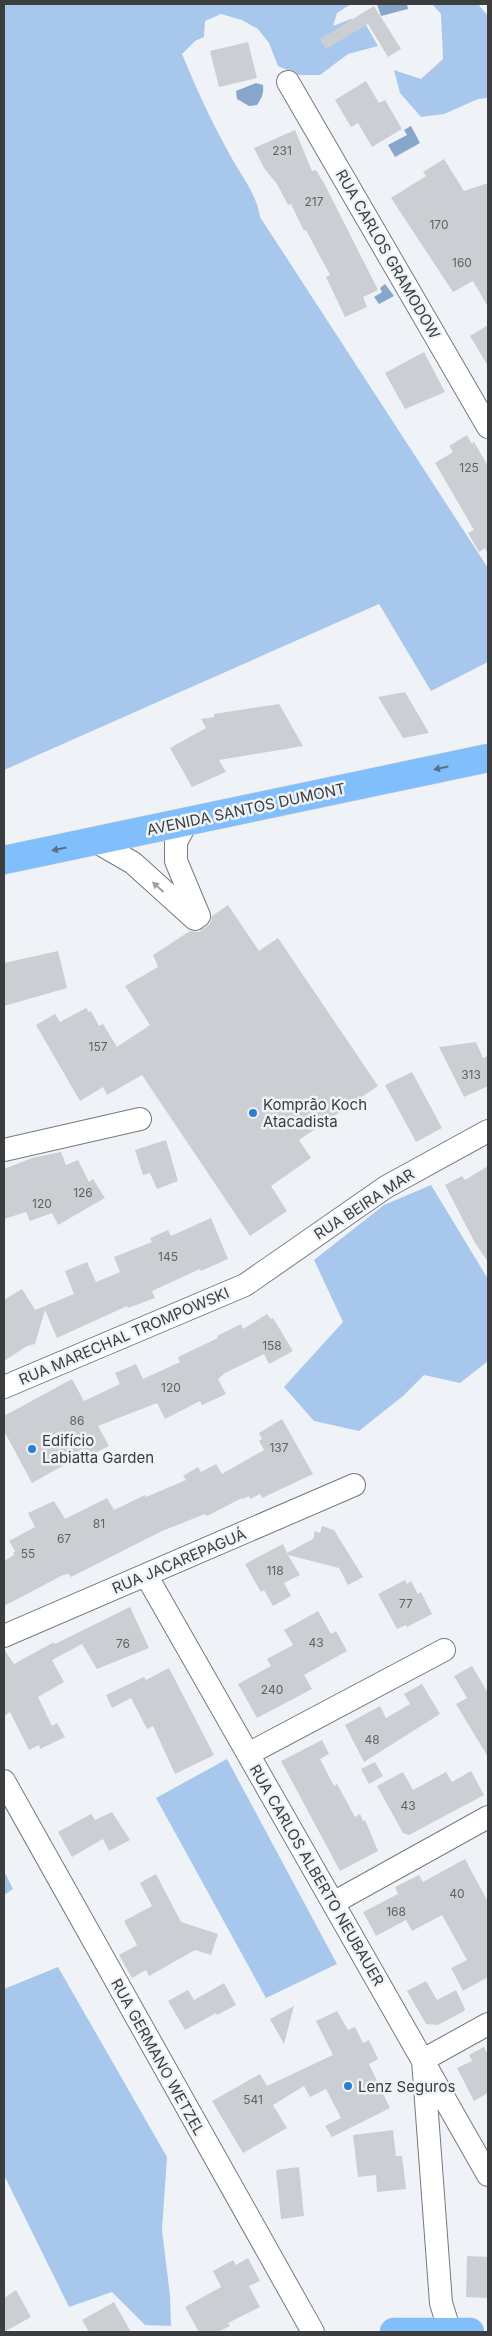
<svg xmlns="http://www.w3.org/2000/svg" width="492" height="2336" font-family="Inter,sans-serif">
<rect width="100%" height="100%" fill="#eff3f7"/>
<!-- forest -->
<path fill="#a7c8ec" d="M4 4H351L337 13 333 26 351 19 366 25 378 46 348 54 320 75H299L278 66 269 43 258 29 242 20 221 14 205 21 204 37 195 41 182 54C196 88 212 123 230 155 241 176 256 192 260 217L488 568V662L431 691 379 604 4 770Z
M432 4H478L488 16V98L478 99 444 114 421 117 400 93 394 70 421 79 443 59 441 14Z
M431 1185 488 1279V1361L460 1383 424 1375 403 1396 359 1431 314 1421 284 1387 343 1322 314 1260 384 1205Z
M227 1759 337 1964 266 1998 156 1798Z
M4 1871 13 1889 4 1895Z
M58 1967 167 2157 162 2230 170 2295 171 2326 145 2325 112 2292 69 2307 4 2175V1989Z"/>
<!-- water -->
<path fill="#87a6ca" d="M377 4H407L408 9 381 16Z
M256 83 263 85C264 93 262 98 257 105L249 106 237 99 236 91Z
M411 126 420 143 395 157 388 145 407 135 404 130Z
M385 284 394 296 379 304 374 297 382 292 380 288Z"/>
<!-- building -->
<path fill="#cbcfd3" d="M374 6 401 49 388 57 368 24 326 49 320 39Z
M248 42 257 78 219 87 210 51Z
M366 81 379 103 385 100 402 129 372 147 358 123 351 127 335 100Z
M295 130 312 171 316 170 324 183 378 290 363 297 367 307 345 317 326 277 330 275 306 230 304 231 291 204 288 205 277 184 264 168 254 148Z
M444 159 464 191 488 183V307L473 281 453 292 391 198 426 176 423 172Z
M488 325V366L470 336Z
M424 352 445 392 405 409 385 373Z
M467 435 472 444 474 442 488 466V555L485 548 479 552 468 533 474 530 435 463 453 452 449 446Z
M405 692 429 733 403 738 378 697Z
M279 704 303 746 219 760 226 772 192 787 170 748 206 728 201 719 214 717V714Z
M228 905 259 951 278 938 378 1086 299 1140 311 1158 271 1186 287 1211 250 1236 142 1075 107 1095 103 1087 80 1101 36 1025 55 1014 60 1022 86 1008 89 1012 91 1011 99 1026 103 1024 117 1047 150 1025 125 986 158 967 153 955 190 931 199 932 204 928 210 924 212 916Z
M58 951 67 988 4 1006V963Z
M476 1042 483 1058 488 1056V1086L464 1097 439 1047Z
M412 1072 442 1128 416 1142 385 1085Z
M166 1140 178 1181 157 1189 150 1173 143 1175 135 1150Z
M61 1152 66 1165 78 1160 89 1182 93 1179 105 1198 58 1225 52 1213 30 1221 26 1212 4 1219V1169L32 1158Z
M488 1166V1262L475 1243 445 1185 462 1176 465 1180Z
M211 1218 228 1259 201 1271 200 1269 152 1291 155 1298 128 1308 127 1306 57 1338 45 1310 35 1344 27 1346 4 1361V1300L22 1289 35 1310 74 1294 65 1271 87 1262 96 1282 120 1272 114 1257 152 1242 150 1238 168 1230 171 1236Z
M267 1314 271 1319 273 1318 293 1351 269 1364 264 1354 225 1373 218 1379 226 1394 202 1405 200 1401 165 1419 157 1403 98 1426 109 1446 82 1460 80 1456 32 1483 4 1431V1416L72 1379 84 1401 120 1384 115 1373 136 1364 143 1379 180 1362 178 1357 218 1338 217 1336 241 1324 243 1329Z
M282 1419 313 1474 262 1498 260 1494 250 1499 249 1496 243 1499 242 1498 207 1516 205 1514 162 1531 71 1577 69 1574 63 1575 4 1606V1561L14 1555 13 1553 15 1551 9 1541 35 1527 28 1513 54 1501 65 1519 107 1498 114 1510 145 1495 146 1497 186 1480 183 1476 198 1467 201 1472 216 1464 222 1474 264 1450 259 1441 262 1439 259 1433Z
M322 1526 334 1530 363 1577 348 1585 339 1568 288 1555 300 1575 284 1583 291 1596 273 1606 264 1590 261 1592 245 1564 283 1544 287 1553 313 1539 315 1531 320 1533Z
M405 1580 407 1584 411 1581 418 1594 421 1592 432 1614 407 1627 406 1625 397 1629 378 1594Z
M130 1607 149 1648 97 1669 82 1644 52 1660 64 1682 38 1697 52 1726 57 1723 65 1737 40 1749 39 1745 29 1750 10 1712 4 1716V1649L14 1664 54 1642 55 1644Z
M318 1611 331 1634 336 1631 347 1651 304 1675 312 1689 257 1718 238 1684 271 1666 267 1659 293 1645 284 1630Z
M472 1666 488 1693V1757L456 1704 467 1698 454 1676Z
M169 1668 214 1755 175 1774 153 1726 147 1729 131 1698 112 1708 106 1695 144 1677 146 1680Z
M422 1684 440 1714 364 1762 345 1725 380 1706 386 1718 410 1704 404 1694Z
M322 1740 329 1754 320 1759 334 1786 337 1784 355 1817 360 1814 363 1821 365 1820 378 1851 340 1871 281 1761Z
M375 1762 383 1776 369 1784 361 1769Z
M471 1771 484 1795 409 1835 403 1833 377 1786 403 1772 413 1790 446 1772 452 1782Z
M112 1812 130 1840 109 1851 103 1839 72 1857 58 1832 91 1814 95 1820Z
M465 1859 488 1902V1977L463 1991 451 1968 467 1960 442 1915 412 1931 406 1920 376 1936 363 1912 398 1894 395 1887 419 1875 423 1882Z
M156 1874 181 1922 218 1934 211 1955 195 1950 149 1976 146 1970 132 1978 119 1955 137 1945 124 1921 152 1906 140 1883Z
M426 1981 437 2000 456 1990 465 2009 464 2011 438 2025 426 2024 407 1991Z
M224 1983 236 2005 217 2015 216 2013 185 2030 168 2001 188 1990 194 2000Z
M294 2006 284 2044 270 2019Z
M337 2011 348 2030 355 2027 363 2043 369 2040 378 2059 369 2064 390 2108 332 2137 325 2126 341 2118 326 2089 310 2097 304 2086 273 2105 287 2128 243 2153 212 2101 260 2074 267 2086 333 2055 316 2021Z
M484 2047 488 2055V2093L474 2101 457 2068 472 2061 469 2055Z
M393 2130 396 2156H402L406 2189 377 2192 376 2175 358 2177 353 2135Z
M299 2167 304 2216 281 2219 276 2170Z
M467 2256 488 2257V2298L466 2297Z
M248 2258 260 2281 249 2286 260 2307 228 2323 230 2326 218 2332H199L185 2307 221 2287 213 2271 233 2260 236 2265Z
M16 2290 31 2317 4 2332V2298Z
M114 2302 131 2332H89L82 2320Z"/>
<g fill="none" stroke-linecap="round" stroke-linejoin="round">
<!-- minor casing -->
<g stroke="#767a7e" stroke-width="24">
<path id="minor" d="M288 82 488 427
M187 822 176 842V861L199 916
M95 841 133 863 195 919
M4 1150 140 1119
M4 1387 245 1285 386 1187 488 1131
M146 1575 488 2175
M4 1636 354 1485
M248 1754 444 1650
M4 1781 313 2332
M333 1903 488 1817
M450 2332 441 2303 423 2060 488 2024"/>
</g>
<!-- major casing -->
<g stroke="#d0d0d1" stroke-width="29">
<path id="major" d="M4 860 488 758
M394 2332H470"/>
</g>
<!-- minor -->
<use href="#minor" stroke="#fff" stroke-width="22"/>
<!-- major -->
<use href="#major" stroke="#80bffc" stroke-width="28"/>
</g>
<!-- one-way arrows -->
<defs><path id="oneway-solid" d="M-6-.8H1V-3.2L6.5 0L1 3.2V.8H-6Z" transform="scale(1.25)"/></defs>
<g fill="#57718a">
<use href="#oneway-solid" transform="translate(441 768) rotate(168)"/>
<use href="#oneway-solid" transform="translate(59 849) rotate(168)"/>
</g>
<use fill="#9d9e9e" href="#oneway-solid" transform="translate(158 887) rotate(-138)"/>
<!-- markers -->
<g fill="#2e7ecd" stroke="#eff3f7" stroke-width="2">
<circle cx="253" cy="1113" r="5"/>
<circle cx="32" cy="1449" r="5"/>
<circle cx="348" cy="2086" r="5"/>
</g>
<g text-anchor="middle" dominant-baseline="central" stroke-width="5" stroke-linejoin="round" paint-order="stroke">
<!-- number labels -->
<g font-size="12" fill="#5f6263">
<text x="282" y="150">231</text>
<text x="314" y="201">217</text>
<text x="439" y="224">170</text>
<text x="462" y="262">160</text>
<text x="469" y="467">125</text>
<text x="98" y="1046">157</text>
<text x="471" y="1074">313</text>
<text x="83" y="1192">126</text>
<text x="42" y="1203">120</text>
<text x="168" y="1256">145</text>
<text x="272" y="1345">158</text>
<text x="171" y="1387">120</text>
<text x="77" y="1420">86</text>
<text x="279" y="1447">137</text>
<text x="99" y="1523">81</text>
<text x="64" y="1538">67</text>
<text x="28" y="1553">55</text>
<text x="275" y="1570">118</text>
<text x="406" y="1603">77</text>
<text x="316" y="1642">43</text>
<text x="123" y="1643">76</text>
<text x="272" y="1689">240</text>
<text x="372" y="1739">48</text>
<text x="408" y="1805">43</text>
<text x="457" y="1893">40</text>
<text x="396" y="1911">168</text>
<text x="253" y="2099">541</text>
</g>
<!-- street labels -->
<g font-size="15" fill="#3b3d3e" stroke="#eff3f7">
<text transform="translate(388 254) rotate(60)">RUA CARLOS GRAMODOW</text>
<text transform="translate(246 809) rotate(-12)">AVENIDA SANTOS DUMONT</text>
<text transform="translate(364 1204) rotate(-33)">RUA BEIRA MAR</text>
<text transform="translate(124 1336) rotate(-23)">RUA MARECHAL TROMPOWSKI</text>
<text transform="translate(179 1561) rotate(-23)">RUA JACAREPAGUÁ</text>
<text transform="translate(317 1875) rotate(60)">RUA CARLOS ALBERTO NEUBAUER</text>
<text transform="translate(158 2057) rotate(61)">RUA GERMANO WETZEL</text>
</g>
<!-- poi labels -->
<g font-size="15" fill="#3b3d3e" stroke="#eff3f7" text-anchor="start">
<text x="263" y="1104">Komprão Koch<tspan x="263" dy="17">Atacadista</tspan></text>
<text x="42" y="1440">Edifício<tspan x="42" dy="17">Labiatta Garden</tspan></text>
<text x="358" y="2086">Lenz Seguros</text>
</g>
</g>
<!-- border -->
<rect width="492" height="2336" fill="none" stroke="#3b3d3e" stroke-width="10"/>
</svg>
